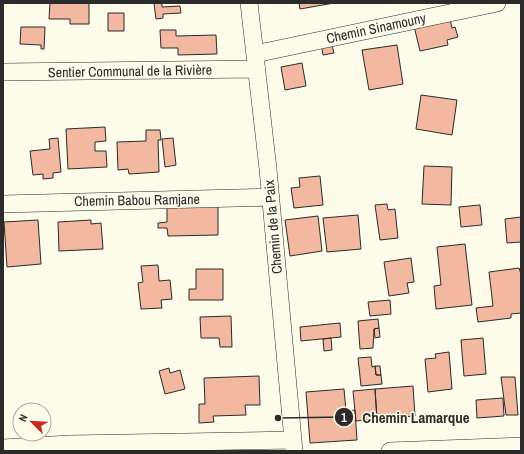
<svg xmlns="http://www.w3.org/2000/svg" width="524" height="454" font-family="'Archivo Narrow',sans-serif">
<rect width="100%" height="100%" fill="#fdfbea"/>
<!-- building -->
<path fill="#f2b8a0" stroke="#2b2b2b" d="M50 3H89V24H70V19H49Z
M154 3H162V7L180 6 181 13 163 14V18L156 19Z
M299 3H334L300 9Z
M108 13H124V31H108Z
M450 19 452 28 455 27 458 37 447 40 448 45 420 51 414 26Z
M21 27H45L44 49H41V45L20 44Z
M160 30H176V36L216 35 217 54 178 55V48H161Z
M331 41 334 53 323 55 321 43Z
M397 45 403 84 369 90 362 50Z
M302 63 306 86 285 90 281 67Z
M421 95 457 100 452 135 416 129Z
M105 127 106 141 95 142V151H106L107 167 68 169 66 129Z
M146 130H160L161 140H158L159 172 129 174 128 169 118 170 117 142 146 141Z
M58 138 61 172 53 173V178L43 179V174L33 175 30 151 50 149 49 139Z
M173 138 176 165 165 167 162 139Z
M424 166 452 167 451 205 422 204Z
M320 176 323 205 294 208 291 188 300 187 299 178Z
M218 204V235L168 236 167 228H158V223L167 222V205Z
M387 204 388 210 395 209 398 238 380 240 375 205Z
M480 205 482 225 461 227 459 207Z
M358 215 361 249 327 252 323 218Z
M318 216 322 251 290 256 285 220Z
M521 217V242L507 243 505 219Z
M38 220 41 264 7 267 4 222Z
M91 220V224L101 223 103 249 59 251 58 222Z
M465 244 472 305 436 309 434 286 441 285 437 247Z
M411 258 414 282 407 283 409 293 389 296 384 262Z
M158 265 159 281 170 280 172 299 161 300 162 308 141 309 138 283 143 282 141 266Z
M519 268 521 274V313L511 314V318L478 322 476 308 493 306 489 272Z
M196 269H223V300H189V289H196Z
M390 300 391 314 370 316 368 302Z
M231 316 232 347H220L219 338H201L200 317Z
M378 319 379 328 374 329 373 348 360 349 358 321Z
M340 323 341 337 301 341 300 327Z
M379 328 380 337 375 338 374 329Z
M331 338 332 350 324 351 323 339Z
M483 338 486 374 464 376 461 340Z
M449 352 452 389 428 392 425 359 436 358 435 354Z
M371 357 372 367 375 366 376 375H381L382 384 361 386 358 358Z
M375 366H380L381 375H376Z
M169 368 170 373 180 370 185 389 165 394 159 371Z
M259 376 260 405H245L246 415 213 416 214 422 199 423V404H205L204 378Z
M501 377H515L518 415H506Z
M413 386 415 416 377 419 375 389Z
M344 389 346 411 355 410 357 440 310 443 306 392Z
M375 389 377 419 356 421 353 391Z
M503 398 504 416 477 418 476 400Z"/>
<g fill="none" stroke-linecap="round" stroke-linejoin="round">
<!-- street casing -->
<g stroke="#2b2b2b" stroke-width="18">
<path id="street" d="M249 3 268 169 294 451
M255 54 497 3
M3 72 257 69
M3 204 271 197
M3 448 69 444 293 440
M390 451 521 446"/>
</g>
<!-- street -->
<use href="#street" stroke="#fdfbea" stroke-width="17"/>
</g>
<g text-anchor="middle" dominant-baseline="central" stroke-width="3" stroke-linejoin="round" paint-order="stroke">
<!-- street labels -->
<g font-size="14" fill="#2b2b2b" stroke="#fdfbea">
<text transform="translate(376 28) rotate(-12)">Chemin Sinamouny</text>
<text transform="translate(130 71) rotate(-1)">Sentier Communal de la Rivière</text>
<text transform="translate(137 200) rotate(-1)">Chemin Babou Ramjane</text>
<text transform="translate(273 227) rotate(-95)">Chemin de la Paix</text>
</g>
</g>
<!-- callouts -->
<path fill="none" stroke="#2b2b2b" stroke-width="1.5" d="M278 418L344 417"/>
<g fill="#2b2b2b" stroke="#fdfbea" stroke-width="1.5">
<circle cx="278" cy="418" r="4"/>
<circle cx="344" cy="417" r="10"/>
</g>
<g font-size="12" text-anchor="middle" font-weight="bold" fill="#fff">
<text x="344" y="422">1</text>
</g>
<g font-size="15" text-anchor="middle" font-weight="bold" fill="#2b2b2b" stroke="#fdfbea" stroke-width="3" stroke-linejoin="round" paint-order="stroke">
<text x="416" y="423">Chemin Lamarque</text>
</g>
<!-- border -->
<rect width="524" height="454" fill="none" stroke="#2b2b2b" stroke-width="8"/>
<!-- north arrow -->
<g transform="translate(32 422) rotate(294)"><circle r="19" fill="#fdfbea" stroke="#a9a89e"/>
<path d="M0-3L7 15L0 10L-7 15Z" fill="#c62828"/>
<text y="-6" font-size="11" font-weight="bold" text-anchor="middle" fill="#2b2b2b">N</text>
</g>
</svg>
